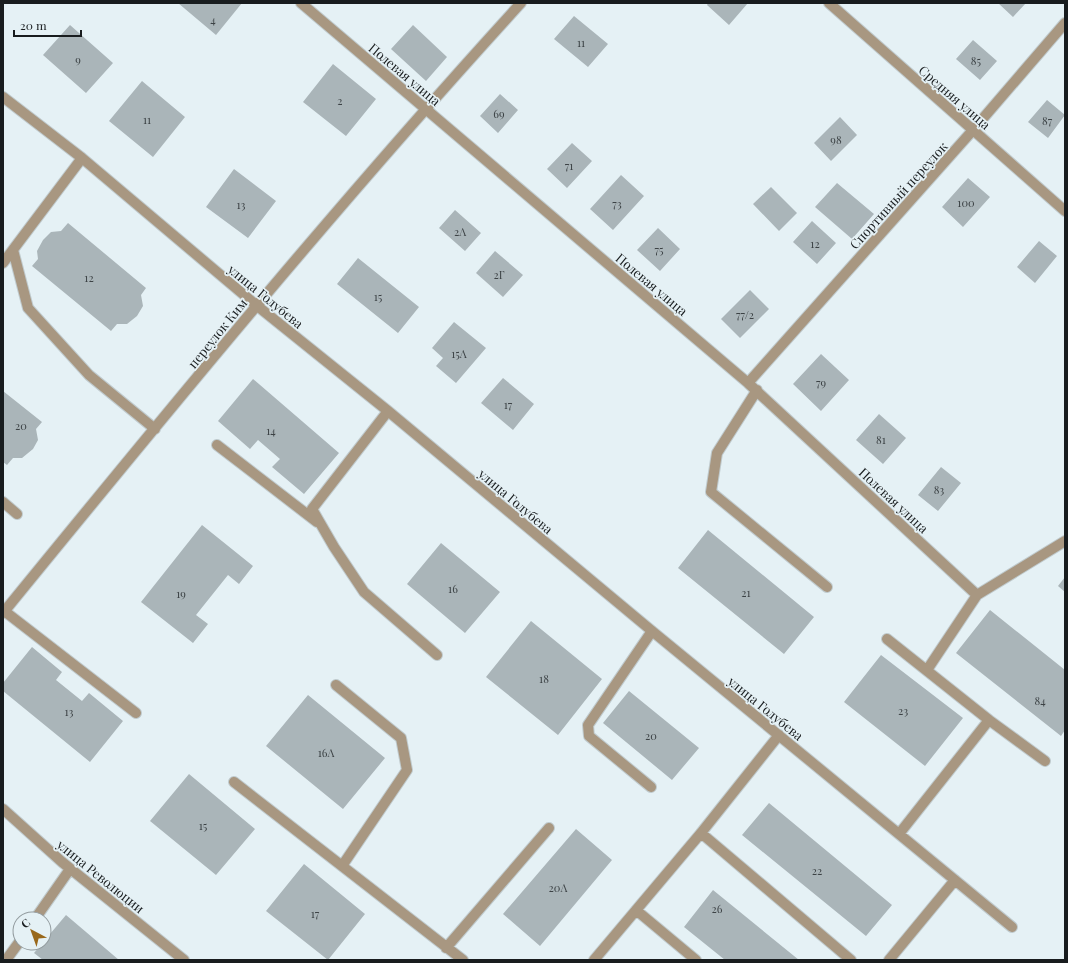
<svg xmlns="http://www.w3.org/2000/svg" width="1068" height="963" font-family="'Playfair Display',serif">
<rect width="100%" height="100%" fill="#e5f1f5"/>
<!-- building -->
<path fill="#aab5b9" d="M178 3H242L216 35Z
M708 3H748L729 25 707 5Z
M998 3H1026L1013 17Z
M574 16 608 44 588 67 554 39Z
M70 25 113 63 86 93 43 55Z
M413 25 447 57 426 81 391 49Z
M973 40 997 61 980 80 956 59Z
M333 64 376 99 346 136 303 102Z
M142 81 185 117 153 157 109 121Z
M500 94 518 110 498 133 480 116Z
M1047 100 1065 115 1048 138 1028 122Z
M840 117 857 135 831 161 814 143Z
M572 143 592 161 567 188 547 169Z
M234 169 276 201 248 238 206 207Z
M621 175 644 196 613 230 590 209Z
M968 178 990 197 963 227 942 207Z
M837 183 874 214 852 239 815 207Z
M771 187 797 213 779 231 753 204Z
M455 210 481 233 465 251 439 228Z
M812 221 836 243 817 264 793 242Z
M68 223 146 288 141 295 143 306 137 316 127 324H117L111 331 32 266 38 259 37 251 43 240 51 232 61 231Z
M658 228 680 249 660 271 637 250Z
M1039 241 1057 256 1035 283 1017 267Z
M495 251 523 275 503 297 476 273Z
M358 258 419 307 398 333 337 284Z
M750 290 769 309 740 338 721 319Z
M454 322 486 348 456 383 436 366 443 358 432 348Z
M821 354 849 380 821 411 793 384Z
M503 378 534 404 513 430 481 403Z
M253 379 339 453 304 494 272 467 280 459 258 440 250 449 218 421Z
M3 391 42 422 36 429 38 440 33 449 22 458H13L7 465 3 462Z
M879 414 906 438 883 464 856 440Z
M941 467 961 483 938 511 918 495Z
M202 525 253 566 239 584 228 575 196 615 208 624 193 643 141 602Z
M708 530 814 617 784 654 678 568Z
M441 543 500 592 465 633 407 584Z
M1065 577V592L1058 586Z
M990 610 1065 670V730L1061 736 956 653Z
M531 621 602 679 558 735 486 677Z
M32 647 62 672 56 680 82 701 89 693 123 721 90 762 3 691V683Z
M881 655 963 718 925 766 844 702Z
M629 691 699 748 672 780 603 723Z
M308 695 385 758 343 809 266 746Z
M189 774 255 829 216 875 150 821Z
M769 803 892 905 866 936 742 835Z
M576 829 612 860 540 946 503 914Z
M304 864 365 914 328 960 266 911Z
M713 890 799 960H725L684 927Z
M66 915 119 960H43L34 953Z"/>
<g fill="none" stroke-linecap="round" stroke-linejoin="round">
<!-- minor casing -->
<g stroke="#c0cbce" stroke-width="12">
<path id="minor" d="M301 3 748 383 977 595
M829 3 1065 211
M3 97 82 158 256 305 388 411 652 631 1012 927
M13 250 28 308 89 375 155 429
M3 263 82 158
M748 383 973 130 1065 23
M757 390 717 453 711 492 827 587
M388 411 312 509 334 547 364 592 437 655
M217 445 317 522
M3 502 17 514
M3 610 136 713
M3 613C172 406 341 200 521 3
M887 639 989 720 899 834
M927 670 977 595 1065 541
M336 685 401 738 407 770 342 866
M989 720 1045 761
M234 782 463 960
M651 787 589 736 588 725 652 631
M3 809 62 862 184 960
M701 833 851 960
M636 910 696 960
M35 919 70 869
M446 948 549 828
M6 960 20 941
M594 960 701 833 779 735
M889 960 955 880"/>
</g>
<!-- minor -->
<use href="#minor" stroke="#a89781" stroke-width="10"/>
</g>
<g text-anchor="middle" dominant-baseline="central" stroke-width="3.5" stroke-linejoin="round" paint-order="stroke">
<!-- number labels -->
<g font-size="11" fill="#3c4245">
<text x="213" y="19">4</text>
<text x="581" y="42">11</text>
<text x="78" y="59">9</text>
<text x="976" y="60">85</text>
<text x="340" y="100">2</text>
<text x="499" y="113">69</text>
<text x="147" y="119">11</text>
<text x="1047" y="120">87</text>
<text x="836" y="139">98</text>
<text x="569" y="165">71</text>
<text x="966" y="202">100</text>
<text x="617" y="203">73</text>
<text x="241" y="204">13</text>
<text x="460" y="231">2А</text>
<text x="815" y="243">12</text>
<text x="659" y="249">75</text>
<text x="499" y="274">2Г</text>
<text x="89" y="277">12</text>
<text x="378" y="296">15</text>
<text x="745" y="314">77/2</text>
<text x="459" y="353">15А</text>
<text x="821" y="382">79</text>
<text x="508" y="404">17</text>
<text x="21" y="425">20</text>
<text x="271" y="430">14</text>
<text x="881" y="439">81</text>
<text x="939" y="489">83</text>
<text x="453" y="588">16</text>
<text x="746" y="592">21</text>
<text x="181" y="593">19</text>
<text x="544" y="678">18</text>
<text x="1040" y="700">84</text>
<text x="903" y="710">23</text>
<text x="69" y="711">13</text>
<text x="651" y="735">20</text>
<text x="326" y="752">16А</text>
<text x="203" y="825">15</text>
<text x="817" y="870">22</text>
<text x="558" y="887">20А</text>
<text x="717" y="908">26</text>
<text x="315" y="913">17</text>
</g>
<!-- street labels -->
<g font-size="13" fill="#181c1e" stroke="#e5f1f5">
<text transform="translate(405 74) rotate(40)">Полевая улица</text>
<text transform="translate(955 97) rotate(41)">Средняя улица</text>
<text transform="translate(898 195) rotate(-48)">Спортивный переулок</text>
<text transform="translate(652 284) rotate(40)">Полевая улица</text>
<text transform="translate(266 296) rotate(39)">улица Голубева</text>
<text transform="translate(217 333) rotate(-51)">переулок Ким</text>
<text transform="translate(894 500) rotate(43)">Полевая улица</text>
<text transform="translate(516 501) rotate(40)">улица Голубева</text>
<text transform="translate(766 708) rotate(39)">улица Голубева</text>
<text transform="translate(101 876) rotate(39)">улица Революции</text>
</g>
</g>
<!-- border -->
<rect width="1068" height="963" fill="none" stroke="#181c1e" stroke-width="8"/>
<!-- north arrow -->
<g transform="translate(32 931) rotate(319)"><circle r="19" fill="#e5f1f5" stroke="#939c9f"/>
<path d="M0-3L7 15L0 10L-7 15Z" fill="#99681b"/>
<text y="-6" font-size="11" font-weight="bold" text-anchor="middle" fill="#181c1e">С</text>
</g>
<!-- scale -->
<path d="M14 30v6h67v-6" fill="none" stroke="#181c1e" stroke-width="2"/>
<text x="20" y="30" font-size="12" fill="#181c1e" stroke="#e5f1f5" stroke-width="3" paint-order="stroke">20 m</text>
</svg>
